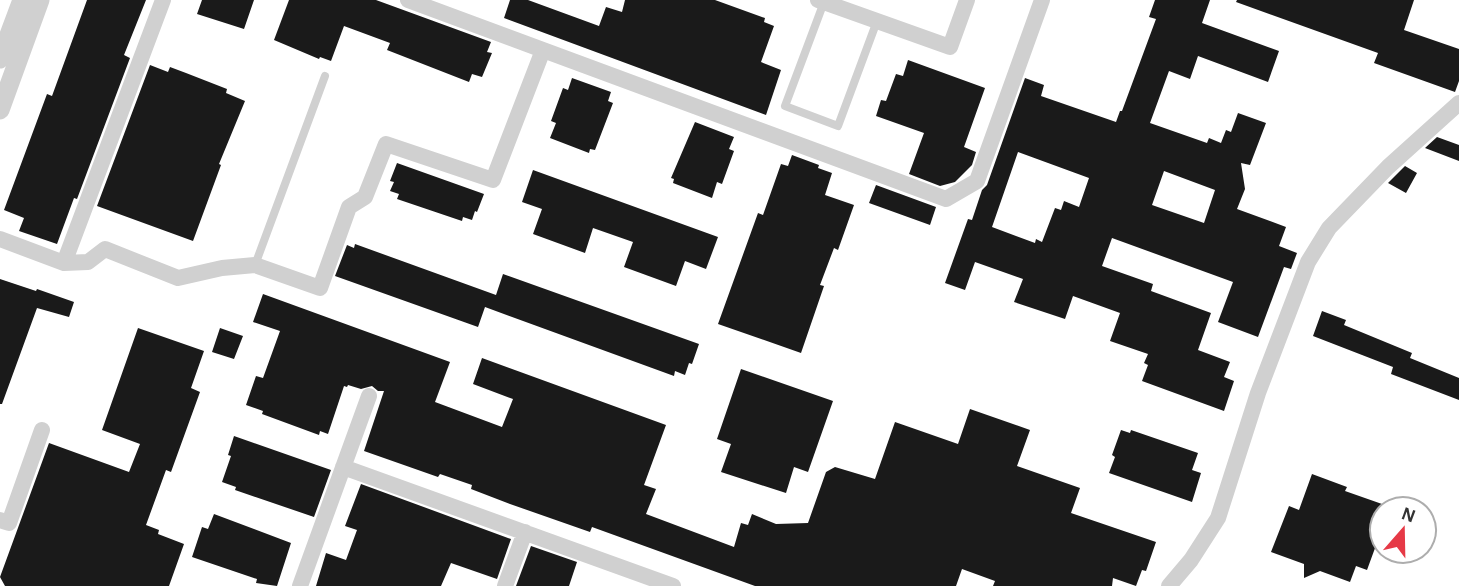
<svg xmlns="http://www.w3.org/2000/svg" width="1459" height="586" font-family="'Alegreya Sans',sans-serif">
<rect width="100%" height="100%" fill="#fff"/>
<!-- building -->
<path fill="#1a1a1a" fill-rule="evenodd" d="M87 0H146L124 55 130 58 77 199 74 198 57 244 19 231 24 218 4 210 47 94 52 96Z
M202 0H254L244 29 197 14Z
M289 0H376L491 42 487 52 492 53 482 77 472 74 469 82 387 50 390 43 344 26 331 61 320 57 319 59 274 40Z
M510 0H528L599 26 606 7 622 12 625 0H715L765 18 764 22 774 26 761 62 781 70 766 115 504 18Z
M1155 0H1210L1202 23 1279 51 1268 82 1198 56 1190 79 1169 71 1150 123 1207 143 1209 138 1221 143 1226 130 1231 132 1238 113 1266 123 1250 165 1241 163 1245 189 1237 209 1286 227 1279 246 1297 253 1291 269 1284 267 1258 337 1218 322 1233 282 1112 238 1102 266 1153 284 1151 291 1211 313 1198 350 1230 362 1224 377 1234 381 1224 411 1142 381 1148 365 1144 363 1148 354 1110 341 1120 313 1073 296 1065 319 1014 302 1023 279 975 262 965 290 945 283 968 219 972 220 982 190 987 185 1025 78 1044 85 1041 96 1116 122 1120 111H1122L1156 19 1149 17ZM1018 152 1089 178 1079 207 1064 201 1061 210 1055 208 1042 242 1036 239 1035 243 992 227ZM1164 171 1215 190 1204 223 1152 205Z
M1237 0H1414L1404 30 1459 49V81L1455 92 1374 63 1378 53 1236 2Z
M908 60 985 88 964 147 976 152 972 165 955 182 940 186 909 174 924 133 876 116 881 100 886 101 896 74 903 76Z
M150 65 168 72 170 67 186 73 227 89 226 93 245 101 219 164 221 165 193 241 97 206Z
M572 78 611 92 608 101 613 103 595 150 590 149 589 153 550 138 556 123 551 121 563 88 568 90Z
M695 122 734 137 729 149 734 151 722 184 717 182 712 198 673 183 674 179 671 178Z
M1437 137 1459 145V161L1425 148Z
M792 155 819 165 818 168 832 173 825 195 854 205 838 250 834 248 820 285 824 286 801 353 718 324 758 213 763 215 781 164 788 166Z
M397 163 484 194 477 212 475 211 472 220 463 217 462 221 397 199 399 194 390 191 394 182 390 181Z
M1405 166 1417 173 1406 193 1388 183Z
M533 170 718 237 706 269 685 261 676 286 624 267 633 242 593 228 585 253 533 234 542 209 522 202Z
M876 185 936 207 930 225 869 203Z
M355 244 496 295 503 274 699 344 692 364 689 363 685 375 675 371 674 376 485 307 478 327 335 276 347 245 354 248Z
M0 279 36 291 37 289 74 302 69 317 37 308 2 404H0Z
M263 294 450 362 435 402 502 427 513 399 473 384 482 358 666 425 644 485 656 489 646 514 734 547 741 523 748 525 752 514 776 524 808 523 826 472 835 467 875 479 895 422 958 444 970 409 1030 430 1017 466 1080 488 1071 513 1156 542 1146 571 1142 570 1136 586 1113 578 1112 586H993L995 581 962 569 956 586H755L592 527 590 532 510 504 471 489 472 485 440 474 438 477 364 451 384 391H378L372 386 361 389 348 385 347 387 344 386 328 434 320 431 319 435 262 414 263 411 246 405 256 376 263 378 280 331 253 322Z
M1322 311 1346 320 1344 325 1412 353 1410 358 1459 378V400L1391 374 1393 367 1313 336Z
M138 328 204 351 191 388 200 392 171 472 166 470 146 525 159 530 158 534 184 544 169 586H5L0 577 49 443 129 472 140 444 102 430Z
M220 328 243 336 234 359 212 352Z
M741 369 833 401 808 472 794 467 786 493 721 472 731 444 717 439Z
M1121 430 1130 433 1131 430 1198 453 1192 470 1201 473 1192 502 1109 473 1115 457 1112 455Z
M234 436 331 470 314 517 235 490 236 487 222 482 231 456 228 455Z
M1312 474 1347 487 1345 491 1382 504V529L1367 570 1356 566 1350 582 1320 571 1304 578V564L1271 552 1289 506 1299 510Z
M361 484 511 539 497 579 451 563 441 586H316L326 553 346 560 357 530 345 526Z
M214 514 291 543 277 586 256 583 257 579 192 557 202 527 208 529Z
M531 546 577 562 569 586H516Z"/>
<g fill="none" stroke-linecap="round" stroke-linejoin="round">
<!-- service -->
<path stroke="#d0d0d0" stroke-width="8" d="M824 2 785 106 838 126 877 21
M255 265 325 76"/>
<!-- minor -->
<path stroke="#d0d0d0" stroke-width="16" d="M408 0 543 50
M818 0 950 47 967 0
M0 239 64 263 88 262 105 249 178 278 222 268 255 265 320 288 349 207 365 197 386 144 493 180 543 50 946 199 977 181 1042 0
M64 263 163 0
M343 467 673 586
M0 520 9 523 42 430
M300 586 369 396
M505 586 525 532
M1169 586 1191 560 1218 518 1258 393 1308 262 1329 228 1388 167 1459 103"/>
<!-- tertiary -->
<path stroke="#d0d0d0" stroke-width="19" d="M0 59 22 0
M0 110 40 0"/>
</g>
<!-- north arrow -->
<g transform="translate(1403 530) rotate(20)"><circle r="33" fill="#ffffff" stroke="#adadad" stroke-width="2"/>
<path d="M0-5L12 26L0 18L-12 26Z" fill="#e63946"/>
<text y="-10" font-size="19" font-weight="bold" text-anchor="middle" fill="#333333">N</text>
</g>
</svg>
